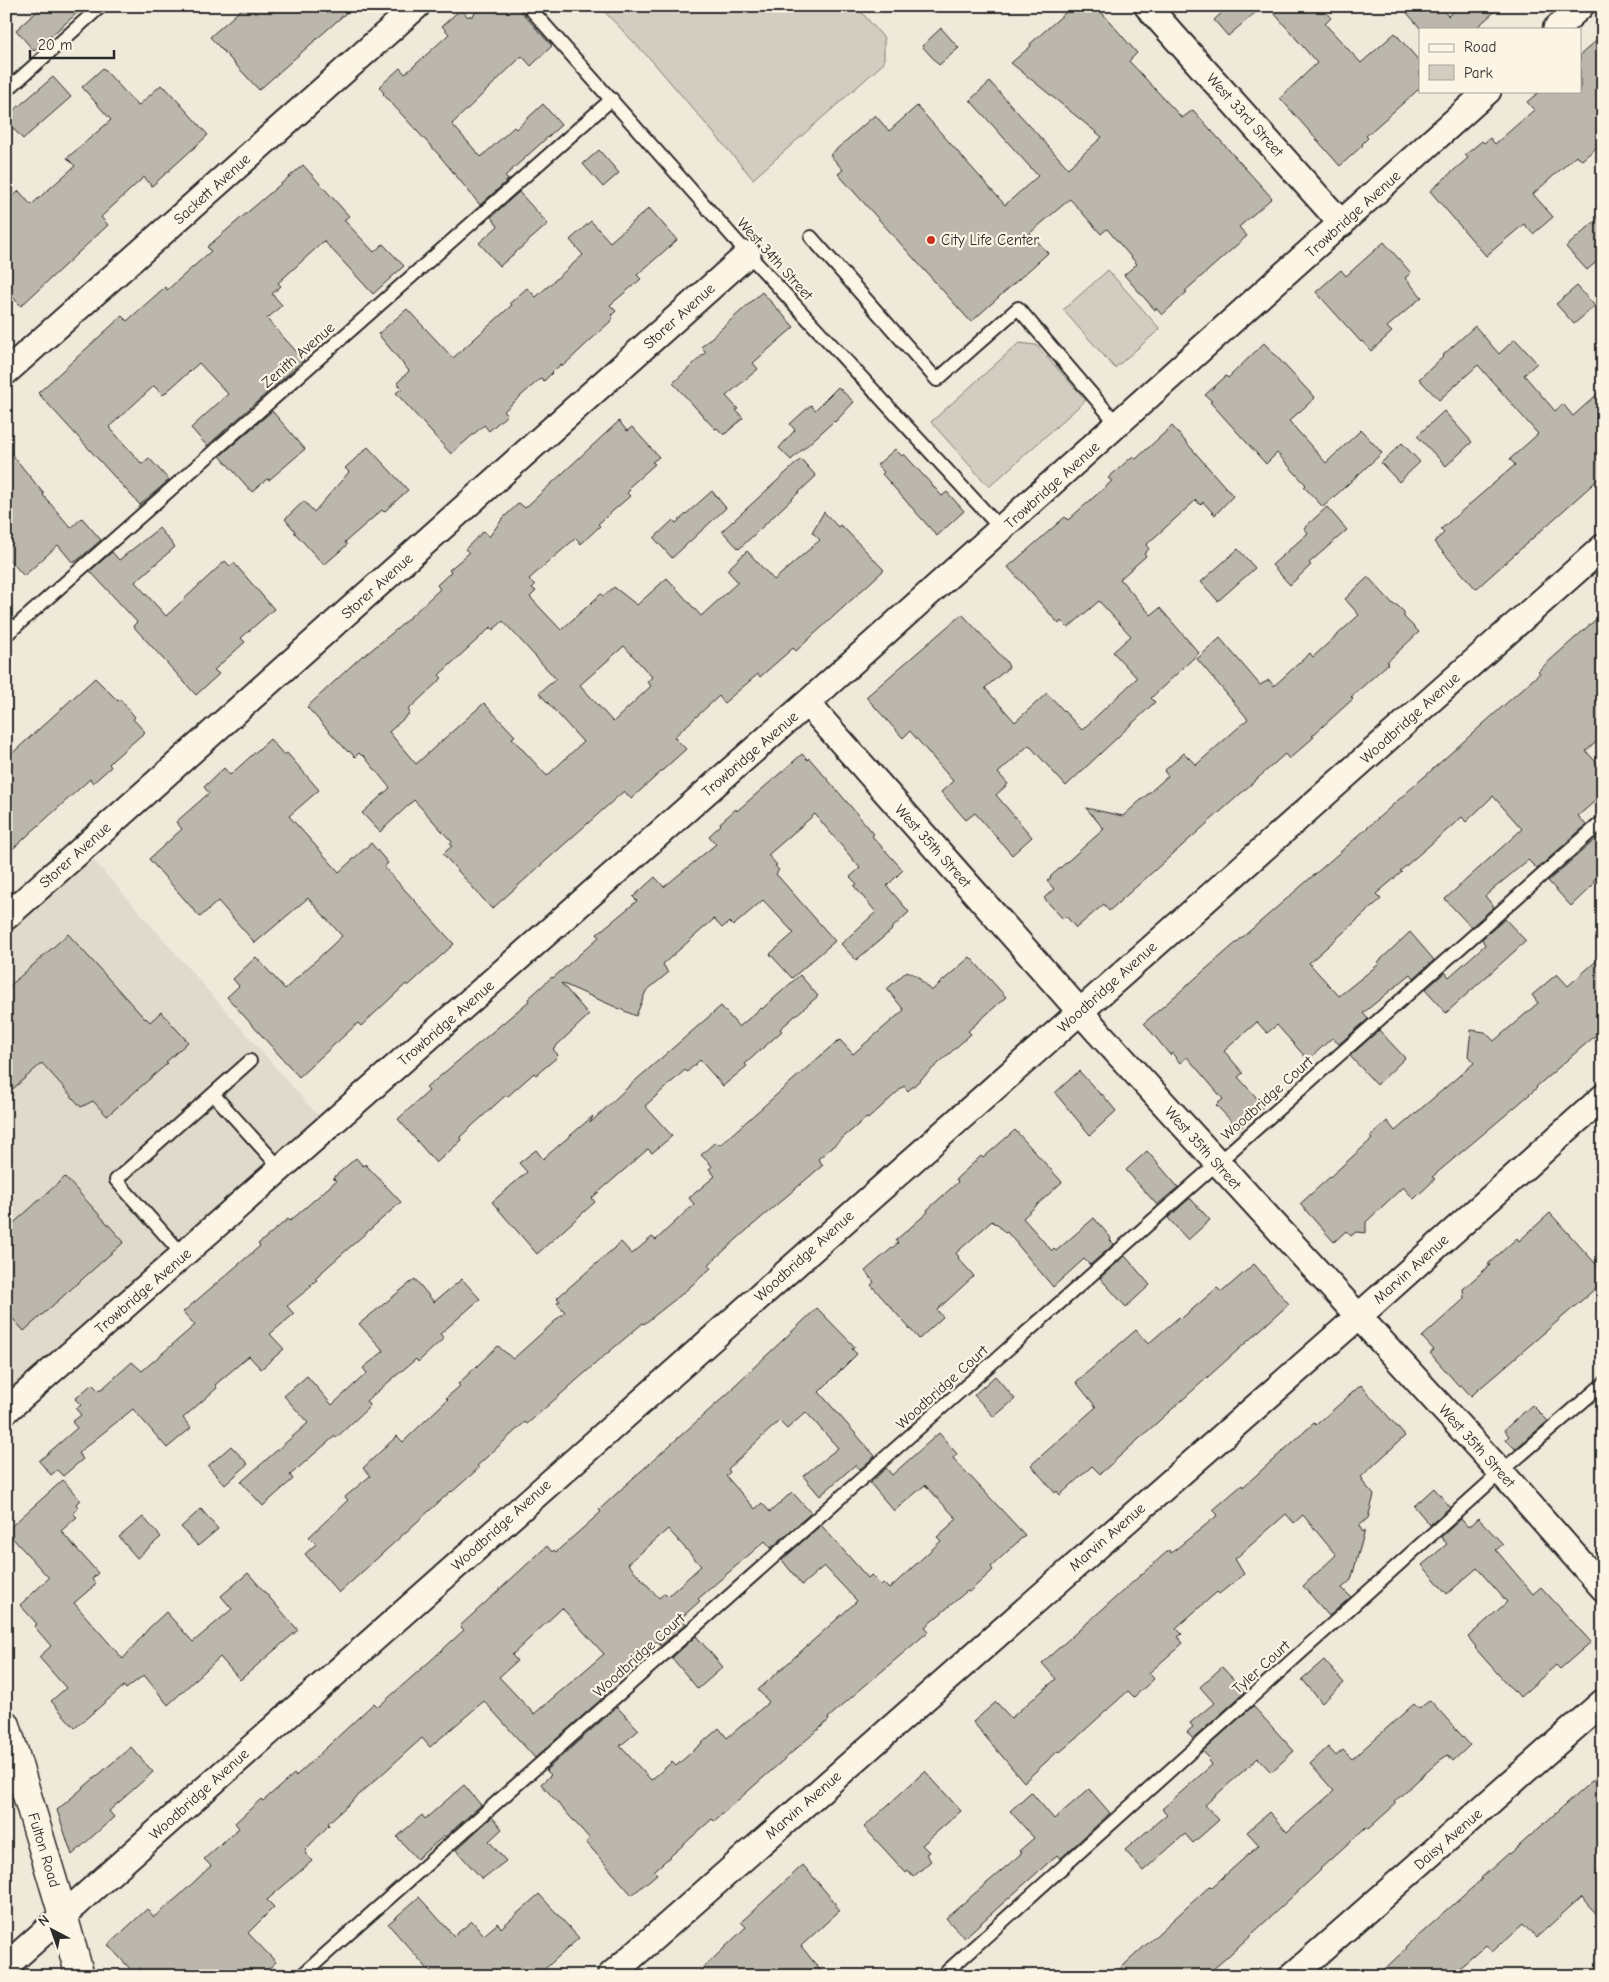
<svg xmlns="http://www.w3.org/2000/svg" width="1609" height="1982" font-family="'Comic Neue',sans-serif">
<rect width="100%" height="100%" fill="#efe9da"/>
<filter id="ink" filterUnits="userSpaceOnUse"><feTurbulence type="fractalNoise" baseFrequency=".02" numOctaves="2"/><feDisplacementMap in="SourceGraphic" scale="10" xChannelSelector="R" yChannelSelector="G"/><feConvolveMatrix kernelMatrix="1 2 1 2 8 2 1 2 1" color-interpolation-filters="sRGB"/></filter>
<g filter="url(#ink)">
<!-- built -->
<path fill="#e0dacc" d="M83 848 328 1127 6 1411V917Z"/>
<!-- green -->
<path fill="#d2cdc0" stroke="#7e7c76" d="M599 6H856L884 38V63L753 179 653 62Z
M1108 270 1160 329 1115 368 1063 310Z
M1019 343 1036 345 1086 400 989 487 931 422Z"/>
<!-- building -->
<path fill="#bcb7ac" stroke="#2b2b2b" fill-rule="evenodd" d="M43 6H85L34 51 16 30Z
M245 6H354L259 90 210 37Z
M482 6H516L552 46 531 66 522 56 452 124 481 157 514 127 516 129 543 104 561 125 505 176 508 180 480 205 439 155 383 94 384 93 379 87 400 68 405 74 447 36 449 34 442 26 461 9 468 17 470 15 471 17Z
M1073 6H1096L1137 53 1129 61 1182 118 1193 110 1272 198 1239 227 1247 236 1185 291 1187 292 1162 315 1156 308 1155 310 1124 275 1137 264 1107 229 1101 234 1070 199 1030 233 1048 253 971 322 838 174 843 170 830 155 875 115 889 131 917 106 1005 205 1038 176 970 100 990 82 1068 168 1102 137 1011 63 1031 46 1030 44Z
M1229 6H1263L1228 36 1214 20Z
M1268 6H1320L1331 18 1325 24 1361 63 1395 33 1420 62V88L1366 136 1368 138 1362 144 1363 145 1340 166 1280 98 1317 63Z
M1401 6H1440L1448 16 1460 6H1501L1475 29H1421Z
M941 28 959 48 939 65 922 46Z
M1603 35V142L1582 160 1576 156 1533 194 1553 217 1533 234 1524 224 1486 256 1430 191 1468 158 1465 155 1482 141 1484 143 1490 138 1495 144 1534 110 1527 102 1540 91H1580V55Z
M103 68 138 106 161 85 164 88 165 87 208 135 152 186 144 177 101 217 108 225 21 306 6 290V202L19 191 31 205 75 166 67 158 111 120 82 87Z
M53 77 71 97 23 139 6 121V117Z
M599 150 619 173 603 187 583 164Z
M303 165 349 216 344 220 374 252 383 244 404 266 373 294 324 241 278 283 281 286 272 294 282 305 267 319 304 360 207 446 191 428 228 394 199 363 163 395 154 386 109 427 142 464 149 458 169 480 140 505 38 393 122 316 127 321 165 287 167 290 211 251 207 247Z
M519 192 548 224 500 266 479 243 498 226 491 217Z
M649 208 677 240 637 275 641 279 610 305 616 311 611 316 613 319 563 366 561 364 544 381 541 378 504 411 507 415 489 431 484 425 451 454 396 393 402 388 397 383 409 371 378 334 407 309 453 358 512 305 510 303 527 288 536 297 583 255 570 240 591 221 610 242Z
M1603 214V256L1587 270 1566 247Z
M1384 242 1411 273 1405 278 1422 297 1387 327 1392 332 1371 351 1362 341 1361 342 1316 292 1341 270 1346 276Z
M1577 286 1595 306 1574 324 1556 304Z
M762 292 794 327 753 363 758 369 726 396 738 409 736 410 743 418 724 435 717 428 715 429 673 383 706 352 701 347Z
M1475 326 1499 354 1515 339 1537 363 1524 375 1555 411 1563 404 1573 416 1603 389V475L1476 589 1434 542 1444 533 1441 529 1515 465 1510 459 1538 434 1478 365 1439 400 1419 379 1443 357 1442 356Z
M1264 343 1315 398 1289 421 1326 463 1361 430 1382 453 1323 507 1304 487 1306 485 1277 453 1266 464 1210 402 1212 401 1205 395 1226 376 1228 378Z
M838 387 854 402 835 422 834 421 791 460 779 448 795 430 790 424 811 405 815 410Z
M272 411 305 449 269 480 267 479 252 492 220 456Z
M1444 411 1472 442 1446 466 1417 436Z
M619 421 627 431 632 427 659 457 652 462 655 464 628 488 630 490 627 493 630 496 598 524 600 526 581 544 576 538 529 579 535 585 532 588 536 591 530 597 561 630 601 594 604 596 614 587 637 605 667 578 701 616 738 582 727 570 747 551 774 580 820 540 812 532 824 512 838 527 840 525 847 531 884 570 796 651 793 648 760 677 758 674 724 703 719 696 674 737 686 749 631 799 624 791 492 909 443 854 452 846 450 845 452 842 414 800 380 832 362 813 390 788 363 755 362 756 359 753 355 757 349 751 348 752 307 707 363 655 364 656 397 629 440 589 437 585 451 572 449 570 469 553 465 549 484 531 489 537 503 518 519 503 525 508ZM503 621 556 679 539 693 583 742 547 776 512 738 515 736 484 703 416 764 389 732 410 713 408 710 442 678 439 675 491 627 493 630ZM624 646 652 677 647 682 651 686 613 722 580 685Z
M1172 426 1233 496 1215 515 1203 502 1200 505 1196 500 1146 545 1149 549 1144 554 1146 556 1120 579 1151 615 1160 608 1199 653 1151 698 1155 702 1066 786 1029 745 998 773 1008 784 996 795 1032 837 1012 855 975 813 966 820 941 792 953 781 910 731 903 738 866 697 962 614 1006 661 1009 667 985 688 1015 722 1047 693 1082 730 1137 678 1113 652 1131 636 1099 601 1068 628 1061 621 1059 624 1008 567 1065 517 1068 520 1112 481 1108 478 1133 456 1136 459Z
M1402 443 1420 462 1399 482 1381 463Z
M6 447 44 494 43 495 71 528 82 518 101 540 79 559 73 563 58 545 24 576 6 556Z
M368 447 408 490 384 512 382 510 345 542 347 545 324 565 294 532 295 531 285 519 304 501 314 512 349 472 345 468Z
M895 449 902 456 904 454 942 496 947 492 964 511 937 536 882 474 884 472 877 465Z
M801 459 816 476 739 549 722 531Z
M712 491 726 508 672 558 654 538 673 520 676 523Z
M1327 507 1347 530 1309 563 1311 565 1290 585 1272 565 1308 533 1304 528Z
M159 528 175 547 135 582 166 616 225 561 230 566 234 563 274 609 241 638 245 642 214 670 219 674 196 695 133 626 137 622 90 571 112 552 119 560Z
M1238 549 1255 568 1218 601 1201 582Z
M1368 577 1394 605H1397L1404 612V617L1419 632 1387 662 1389 663 1351 697 1353 699 1312 736 1314 737 1289 759 1285 754 1109 911 1104 904 1076 928 1066 916 1063 919 1044 898 1054 889 1047 881 1051 878 1050 877 1104 829 1086 808 1123 816 1168 776 1164 771 1184 753 1196 765 1248 719 1197 659 1220 638 1260 685 1269 680 1274 686 1310 653 1313 657 1359 615 1345 599Z
M1603 613V736L1586 751 1603 770V794L1578 816 1586 825 1537 869 1528 860 1485 896 1494 907 1471 927 1445 899 1522 829 1493 796 1466 822 1462 817 1400 871 1402 872 1376 894 1381 899 1309 963 1339 996 1379 964 1378 962 1410 932 1434 960 1414 978 1411 974 1363 1013 1368 1019 1339 1044 1332 1038 1308 1060 1277 1025 1267 1033 1257 1022 1224 1051 1243 1073 1238 1077 1264 1106 1239 1129 1216 1105 1223 1099 1187 1057 1180 1063 1172 1053 1170 1055 1144 1023 1338 854 1540 673 1538 671Z
M95 678 118 701 120 699 135 717 133 719 145 732 114 759 109 764 111 767 93 783 90 779 6 855V759Z
M270 739 284 755 287 753 319 790 289 816 339 872 371 843 388 863 384 867 454 944 408 986 406 984 361 1026 358 1023 299 1077 227 997 239 986 233 979 256 957 285 989 342 936 308 898 255 943 218 901 200 917 149 859 182 829 176 822 209 793 204 787 224 768 230 775Z
M802 754 808 760 809 758 841 795 874 834 872 836 903 870 887 886 909 912 891 929 892 930 856 960 841 944 876 912 854 886 857 884 850 877 860 868 815 814 768 855 777 865 775 866 779 870 776 874 835 941 792 978 770 954 794 933 763 900 733 926 729 922 722 928 714 919 663 964 668 973 646 991 636 1016 561 983 589 1015 553 1049 558 1055 555 1059 536 1075 534 1073 507 1097 506 1095 460 1137 462 1140 436 1163 398 1119 429 1091 426 1088 529 1001 528 999 552 977 553 978 599 937 597 934 637 901 633 897 655 877 664 887 716 844 709 836 721 825 720 823 736 809 737 811Z
M1597 838 1603 845V872L1593 881 1595 883 1571 906 1548 881Z
M1505 919 1526 941 1446 1013 1425 990 1445 972 1449 977 1485 945 1482 939Z
M68 934 145 1019 146 1018 150 1022 161 1012 188 1042 166 1062 168 1063 107 1116 93 1101 81 1107 42 1063 6 1095V989Z
M1603 955V1029L1536 1087 1537 1088 1514 1108 1432 1177 1435 1179 1414 1199 1403 1187 1366 1222V1233L1356 1232 1351 1236 1346 1231 1334 1242 1300 1204 1372 1139 1370 1137 1387 1121 1395 1131 1474 1063 1468 1056 1471 1030 1485 1032 1494 1041 1538 1003 1532 995 1557 974 1568 986Z
M970 957 1006 997 968 1031 971 1034 908 1091 904 1086 868 1119 866 1118 818 1159 823 1165 747 1230 708 1265 711 1268 682 1294 644 1324 643 1323 603 1357 527 1424 525 1422 477 1466 479 1468 452 1492 451 1491 339 1593 305 1554 316 1544 309 1537 348 1500 345 1497 370 1476 363 1468 397 1436 403 1442 448 1399 446 1398 460 1386 458 1384 498 1346 513 1359 565 1312 557 1303 560 1301 557 1298 621 1242 632 1254 652 1237 656 1240 694 1204 689 1198 715 1176 709 1169 712 1166 701 1155 714 1143 721 1144 835 1043 840 1040 853 1054 904 1010 887 989 907 971 917 976 931 991Z
M800 975 818 996 780 1029 782 1031 745 1064 747 1066 723 1086 700 1060 687 1072 685 1070 645 1106 672 1136 652 1153 648 1149 592 1198 595 1202 537 1254 492 1202 527 1172 519 1163 536 1150 543 1159 593 1116 590 1123 628 1087 721 1006 739 1027 761 1008 762 1009Z
M1379 1030 1405 1058 1377 1085 1350 1056Z
M1079 1071 1101 1095 1102 1094 1116 1111 1090 1135 1055 1093Z
M1015 1130 1062 1182 1023 1218 1052 1251 1054 1249 1056 1251 1094 1218 1111 1238 1110 1240 1114 1244 1090 1265 1084 1259 1053 1287 1007 1232 1005 1233 996 1223 995 1224 992 1221 956 1253 959 1257 958 1258 974 1276 937 1310 943 1317 919 1339 871 1285 874 1282 865 1271 898 1243 896 1240 928 1212 927 1210 958 1182 956 1179 981 1156 983 1158Z
M1147 1151 1178 1187 1157 1205 1126 1170Z
M356 1158 363 1166 365 1164 401 1202 315 1278 317 1280 310 1285 312 1286 287 1306 294 1314 270 1334 284 1349 261 1369 249 1356 215 1385 217 1388 183 1418 191 1428 167 1448 133 1409 78 1453 83 1459 63 1476 57 1470 51 1475 39 1461 77 1428 72 1422 81 1415 76 1409 81 1405 75 1399 92 1384 98 1390 103 1388 132 1362 142 1371 195 1325 183 1312 260 1246 258 1244 288 1219 290 1221 336 1181 333 1178Z
M65 1177 124 1242 24 1331 6 1311V1230Z
M1189 1199H1191L1210 1220 1188 1240 1168 1218Z
M1550 1213 1603 1272V1282L1471 1396 1461 1385 1459 1386 1430 1353 1434 1350 1422 1337 1464 1299 1463 1289 1490 1265 1488 1264 1517 1238 1519 1241Z
M1125 1256 1150 1285 1126 1307 1100 1278Z
M1254 1264 1289 1304 1100 1474 1092 1466 1060 1495 1057 1491 1055 1493 1031 1465 1096 1407 1076 1382 1136 1330 1148 1344 1179 1317 1181 1319 1217 1288 1222 1292Z
M415 1279 434 1302 462 1279 480 1299 440 1334 444 1338 418 1362 416 1359 366 1401 370 1406 336 1438 335 1436 290 1475 293 1479 263 1506 241 1482 308 1423 284 1396 307 1376 332 1405 367 1373 363 1368 384 1351 359 1324Z
M817 1308 855 1347 852 1349 857 1354 819 1392 875 1456 859 1470 855 1465 820 1496 803 1476 838 1448 806 1412 787 1429 779 1421 728 1469 730 1472 726 1476 755 1509 762 1503 770 1512 792 1492 811 1513 771 1548 765 1541 698 1599 700 1601 681 1618 686 1624 661 1646 657 1641 602 1690 606 1695 535 1758 484 1701 430 1747 422 1738 328 1823 329 1825 305 1850 307 1852 305 1853 312 1861 267 1900 274 1907 248 1933 276 1962 261 1976H147L140 1968 134 1973 108 1945 147 1909 154 1917 179 1896 211 1866 204 1859 239 1828 235 1823 261 1799 263 1801 294 1774 296 1776 374 1703 378 1707 429 1662 464 1630 460 1626 547 1546 552 1552 554 1550 556 1552 601 1512 599 1510 631 1480 734 1388 733 1387ZM668 1529 701 1566 668 1596 665 1593 659 1598 628 1564ZM562 1608 604 1654 534 1714 499 1677 517 1661 512 1655Z
M995 1376 1015 1399 994 1417 974 1395Z
M1361 1385 1405 1436 1361 1477 1363 1479 1362 1481 1374 1495 1368 1518 1359 1526 1363 1532 1365 1530 1351 1580 1342 1588 1351 1597 1329 1616 1303 1586 1336 1555 1303 1515 1294 1523 1286 1514 1235 1559 1244 1574 1219 1594 1217 1592 1176 1628 1182 1634 1178 1637 1183 1643 1149 1673 1154 1679 1134 1697 1128 1691 1074 1740 1060 1752 1058 1751 1024 1782 973 1722 996 1702 1011 1718 1056 1679 1042 1663 1169 1550 1171 1553 1218 1515 1213 1510 1242 1485 1243 1487 1314 1423 1316 1425Z
M1532 1405 1548 1421 1515 1449 1506 1439 1509 1436 1504 1430Z
M939 1433 957 1454 953 1458 1025 1535 991 1567 993 1570 969 1592 967 1591 925 1627 929 1631 854 1695 828 1718 829 1720 714 1821 712 1819 654 1871 657 1874 632 1895 586 1842 590 1839 541 1784 551 1775 546 1770 617 1707 639 1730 620 1746 651 1780 672 1762 676 1766 719 1728 727 1738 769 1702 758 1690 857 1601 824 1566 802 1585 782 1560 821 1525 868 1578 871 1575 881 1585 883 1583 889 1589 941 1541 937 1537 957 1519 925 1485 894 1511 870 1483 886 1468 892 1475Z
M231 1446 248 1464 225 1485 208 1466Z
M63 1480 80 1500 76 1504 79 1508 73 1513 77 1517 61 1531 98 1573 92 1579 96 1584 74 1603 123 1659 148 1629 166 1612 193 1642 232 1609 221 1596 248 1573 298 1630 240 1680 220 1657 168 1705 144 1675 126 1689 124 1686 75 1728 51 1701 66 1688 39 1657 51 1646 34 1626 37 1624 20 1605 49 1578 6 1531Z
M1434 1488 1450 1507 1430 1525 1414 1506Z
M201 1509 218 1529 198 1546 181 1527Z
M143 1517 161 1537 137 1558 119 1537Z
M1478 1518 1503 1544 1496 1550 1533 1594 1541 1587 1591 1642 1560 1669 1556 1665 1520 1697 1515 1691 1514 1692 1475 1648 1476 1647 1468 1637 1507 1602 1477 1568 1447 1594 1422 1565 1447 1544 1441 1537 1461 1519 1468 1527Z
M696 1636 723 1667 698 1689 672 1658Z
M1324 1660 1344 1683 1322 1703 1302 1679Z
M1222 1667 1245 1692 1193 1739 1187 1732 1193 1727 1190 1723 1214 1703 1200 1687Z
M1430 1700 1470 1745 1453 1761 1448 1755 1440 1760 1394 1802 1396 1804 1368 1829 1366 1827 1320 1869 1321 1870 1225 1959 1205 1976H1112L1210 1886 1212 1887 1259 1845 1247 1832 1269 1812 1287 1832 1334 1791 1310 1764 1328 1747 1336 1756 1343 1750 1352 1759 1414 1704 1419 1709Z
M1253 1706 1294 1751 1271 1772 1258 1758 1205 1805 1219 1820 1193 1843 1185 1834 1143 1871 1125 1850 1167 1814 1162 1809 1212 1765 1208 1761 1210 1759 1203 1751Z
M131 1747 153 1772 109 1811 114 1817 72 1855 57 1810Z
M925 1771 961 1811 922 1845 929 1852 926 1854 931 1861 913 1877 908 1871 906 1873 864 1827Z
M1603 1771V1921L1581 1897 1536 1938 1523 1924 1492 1952 1486 1945 1450 1976H1377L1407 1948 1406 1947 1482 1879 1481 1878 1509 1853 1510 1854Z
M464 1785 481 1805 445 1837 444 1836 417 1859 397 1837 422 1815 425 1819Z
M1089 1789 1110 1813 1060 1859 1057 1855 964 1938 946 1918 1022 1853 1019 1851 1034 1838 1010 1811 1031 1792 1054 1819Z
M492 1817 502 1829 489 1841 506 1861 482 1879 456 1850Z
M803 1865 836 1904 835 1905 839 1911 801 1946 825 1976H695L746 1927 741 1922Z
M539 1894 579 1938 537 1976H434L388 1924 419 1897 454 1936 472 1921 484 1935 498 1923 501 1928Z"/>
<g fill="none" stroke-linecap="round" stroke-linejoin="round">
<!-- lane casing -->
<g stroke="#2b2b2b" stroke-width="16">
<path id="lane" d="M528 6 748 254 1002 530
M6 91 101 6
M811 237 937 380 1018 308 1118 425
M6 635 612 99
M213 1094 250 1061
M183 1255 116 1180 213 1094 281 1169
M301 1976 1603 821
M942 1976 1501 1472 1603 1384"/>
</g>
<!-- street casing -->
<g stroke="#2b2b2b" stroke-width="29">
<path id="street" d="M1147 6 1342 224
M1556 29 1581 6
M6 372 417 6
M807 703 1099 1033 1501 1472 1603 1588
M6 917 748 254
M6 1411 807 703 1488 91
M6 1966 1603 547
M610 1976 1359 1316 1603 1097
M1292 1976 1603 1702"/>
</g>
<!-- secondary casing -->
<g stroke="#2b2b2b" stroke-width="31">
<path id="secondary" d="M6 1725 63 1915 80 1976"/>
</g>
<!-- lane -->
<use href="#lane" stroke="#fcf5e5" stroke-width="12"/>
<!-- street -->
<use href="#street" stroke="#fcf5e5" stroke-width="25"/>
<!-- secondary -->
<use href="#secondary" stroke="#fcf5e5" stroke-width="28"/>
</g>
</g>
<!-- markers -->
<circle fill="#c8321e" stroke="#fcf5e5" stroke-width="2" cx="931" cy="240" r="5"/>
<g text-anchor="middle" dominant-baseline="central" stroke-width="4.5" stroke-linejoin="round" paint-order="stroke">
<!-- street labels -->
<g font-size="15" fill="#2b2b2b" stroke="#fcf5e5">
<text transform="translate(1245 115) rotate(48)">West 33rd Street</text>
<text transform="translate(212 189) rotate(-42)">Sackett Avenue</text>
<text transform="translate(1353 214) rotate(-42)">Trowbridge Avenue</text>
<text transform="translate(775 259) rotate(48)">West 34th Street</text>
<text transform="translate(679 316) rotate(-42)">Storer Avenue</text>
<text transform="translate(298 355) rotate(-41)">Zenith Avenue</text>
<text transform="translate(1052 485) rotate(-42)">Trowbridge Avenue</text>
<text transform="translate(377 586) rotate(-42)">Storer Avenue</text>
<text transform="translate(1410 718) rotate(-42)">Woodbridge Avenue</text>
<text transform="translate(750 754) rotate(-41)">Trowbridge Avenue</text>
<text transform="translate(933 846) rotate(48)">West 35th Street</text>
<text transform="translate(75 855) rotate(-42)">Storer Avenue</text>
<text transform="translate(1107 987) rotate(-42)">Woodbridge Avenue</text>
<text transform="translate(446 1023) rotate(-41)">Trowbridge Avenue</text>
<text transform="translate(1267 1098) rotate(-42)">Woodbridge Court</text>
<text transform="translate(1203 1148) rotate(48)">West 35th Street</text>
<text transform="translate(804 1256) rotate(-42)">Woodbridge Avenue</text>
<text transform="translate(1411 1269) rotate(-42)">Marvin Avenue</text>
<text transform="translate(143 1291) rotate(-41)">Trowbridge Avenue</text>
<text transform="translate(942 1387) rotate(-42)">Woodbridge Court</text>
<text transform="translate(1477 1446) rotate(48)">West 35th Street</text>
<text transform="translate(501 1525) rotate(-42)">Woodbridge Avenue</text>
<text transform="translate(1107 1537) rotate(-41)">Marvin Avenue</text>
<text transform="translate(639 1655) rotate(-42)">Woodbridge Court</text>
<text transform="translate(1261 1667) rotate(-42)">Tyler Court</text>
<text transform="translate(199 1794) rotate(-42)">Woodbridge Avenue</text>
<text transform="translate(803 1805) rotate(-41)">Marvin Avenue</text>
<text transform="translate(1448 1839) rotate(-41)">Daisy Avenue</text>
<text transform="translate(44 1850) rotate(73)">Fulton Road</text>
</g>
<!-- poi labels -->
<g font-size="15" fill="#2b2b2b" stroke="#fcf5e5" text-anchor="start">
<text x="941" y="240">City Life Center</text>
</g>
</g>
<!-- margin -->
<rect width="1609" height="1982" fill="none" stroke="#fcf5e5" stroke-width="25"/>
<rect x="12" y="12" width="1584" height="1957" fill="none" stroke="#2b2b2b" stroke-width="2" filter="url(#ink)"/>
<!-- legend -->
<rect x="1419" y="28" width="162" height="65" fill="#fcf5e5" stroke="#a8a49b"/>
<rect x="1429" y="44" width="25" height="8" fill="#fcf5e5" stroke="#a8a49b"/>
<text x="1464" y="52" font-size="15" fill="#2b2b2b">Road</text>
<rect x="1429" y="65" width="25" height="15" fill="#d2cdc0" stroke="#a8a49b"/>
<text x="1464" y="78" font-size="15" fill="#2b2b2b">Park</text>
<!-- north arrow -->
<g transform="translate(52 1930) rotate(319)" stroke="#fcf5e5" stroke-width="4" paint-order="stroke">
<path d="M0-4L9 19L0 12L-9 19Z" fill="#2b2b2b"/>
<text y="-8" font-size="14" font-weight="bold" text-anchor="middle" fill="#2b2b2b">N</text>
</g>
<!-- scale -->
<path d="M30 50v8h84v-8" fill="none" stroke="#2b2b2b" stroke-width="2.5"/>
<text x="38" y="50" font-size="15" fill="#2b2b2b" stroke="#fcf5e5" stroke-width="4" paint-order="stroke">20 m</text>
</svg>
